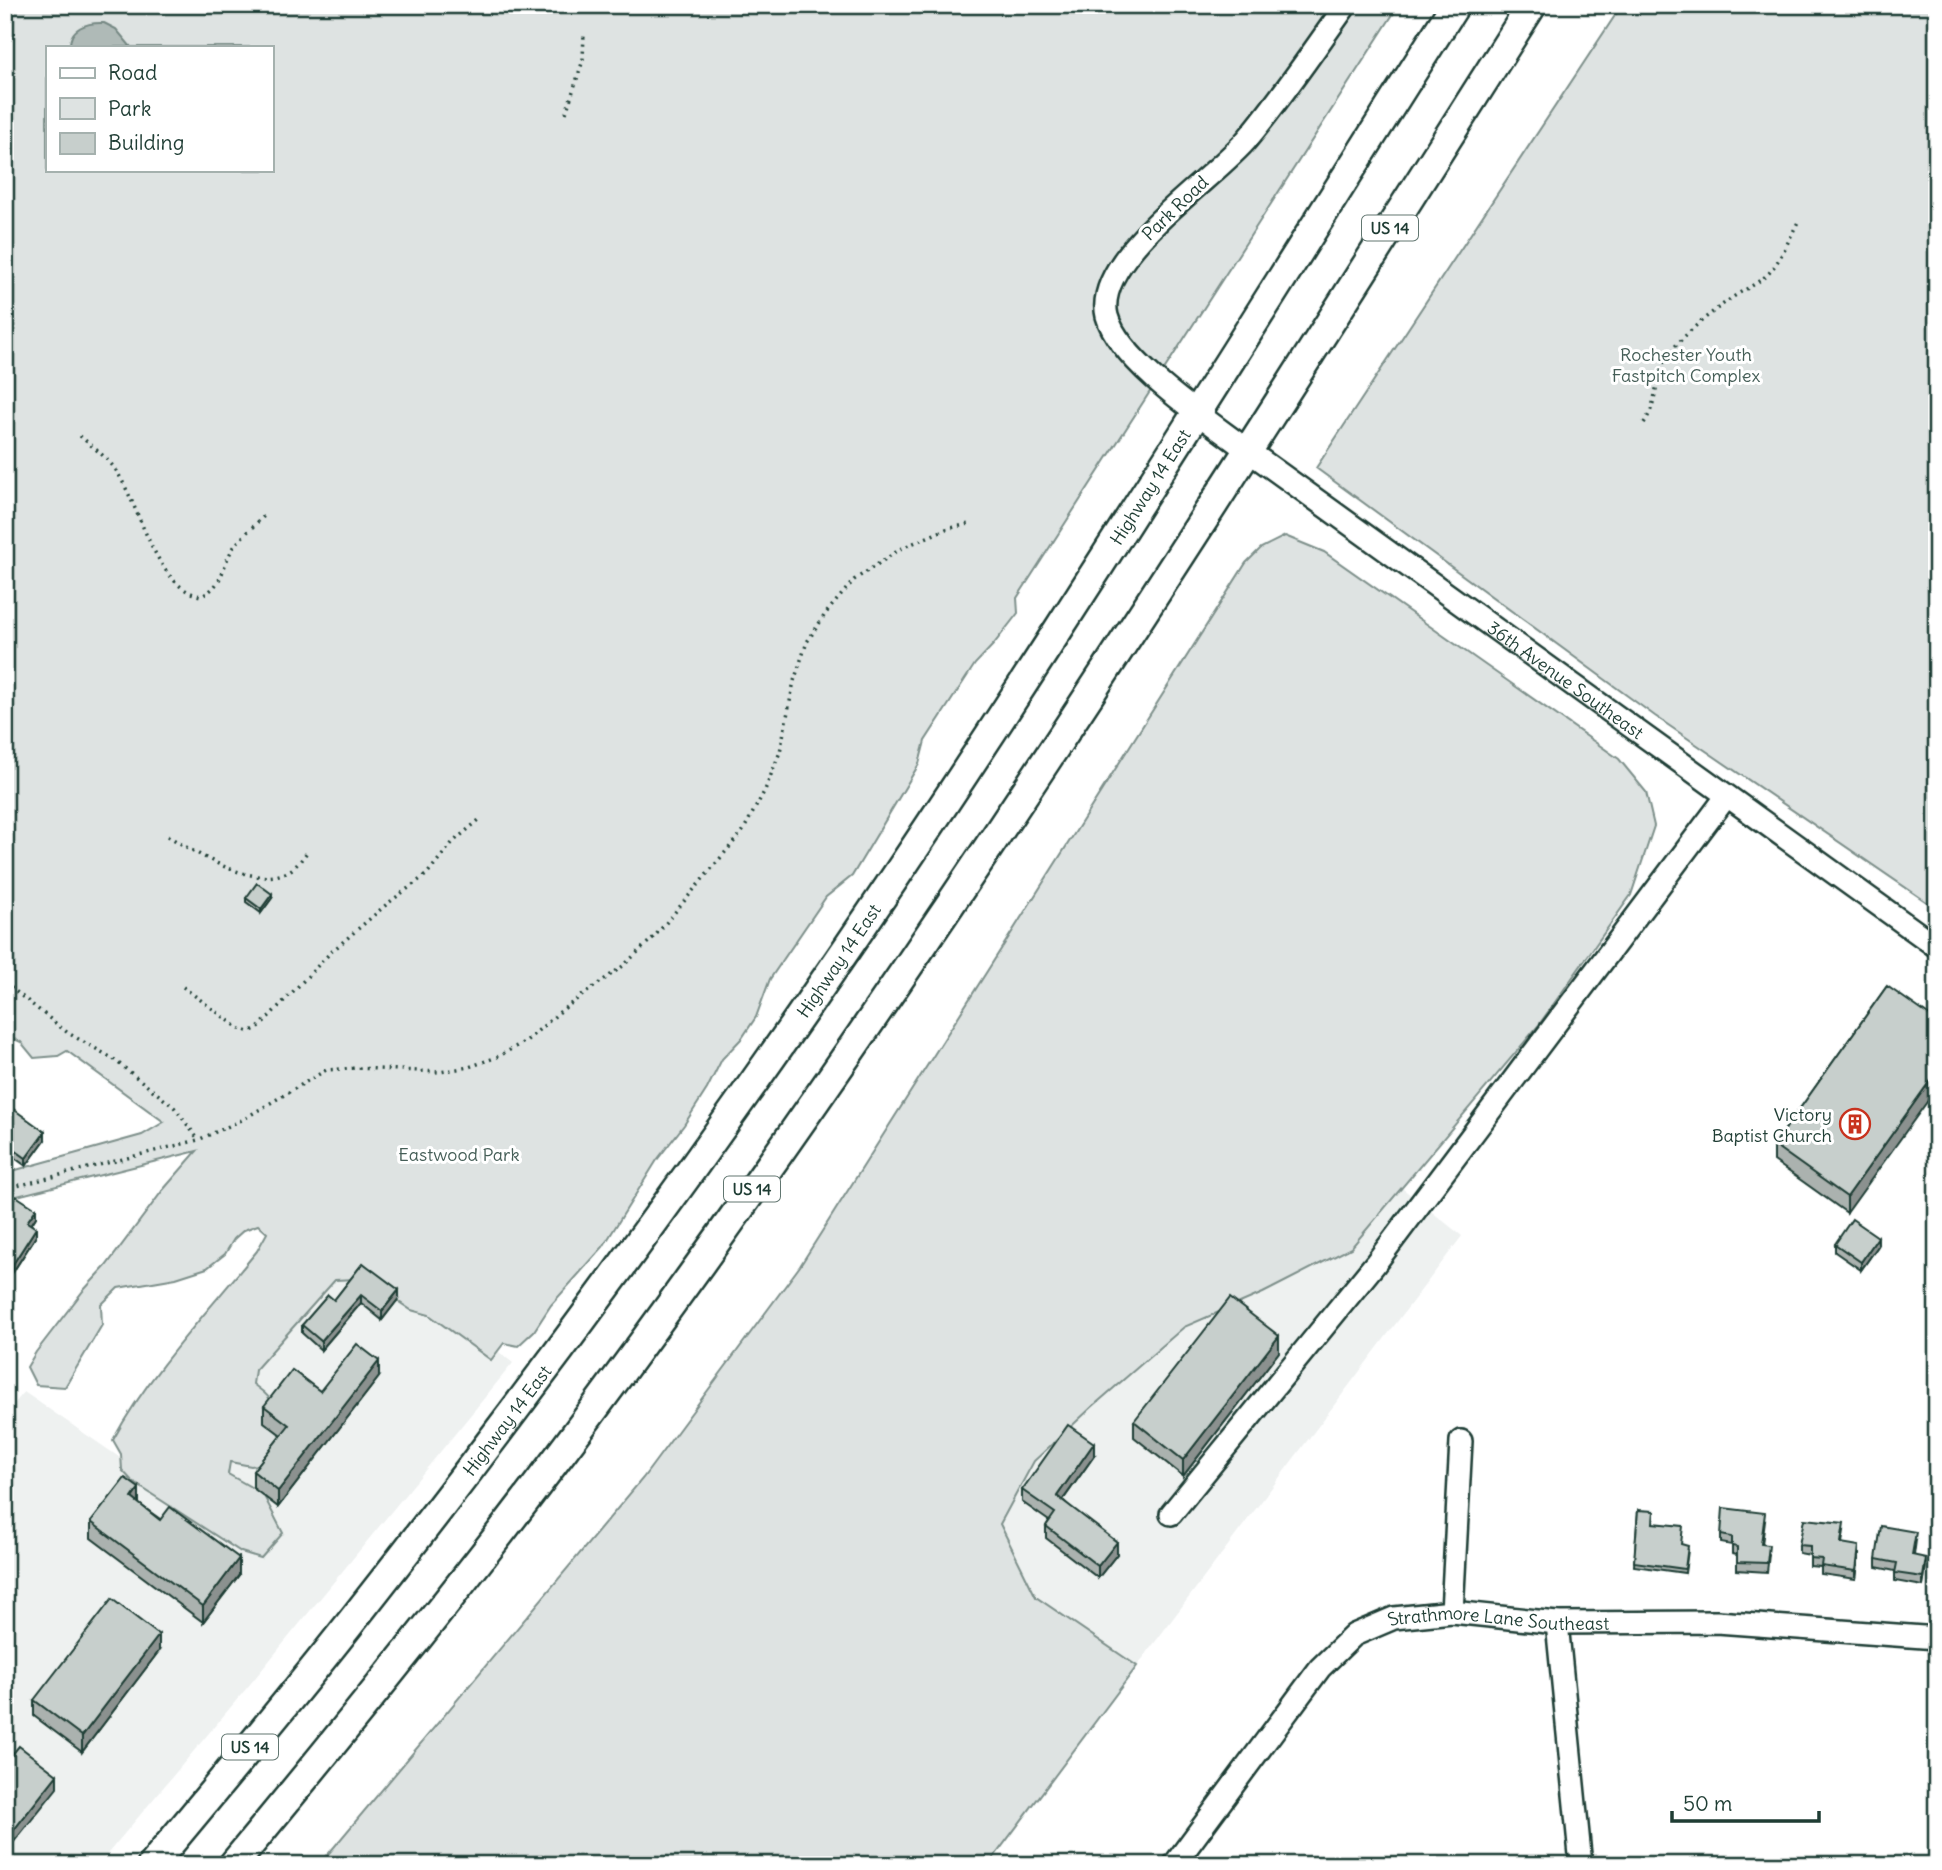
<svg xmlns="http://www.w3.org/2000/svg" width="1942" height="1870" font-family="Delius,sans-serif">
<rect width="100%" height="100%" fill="#fff"/>
<filter id="ink" filterUnits="userSpaceOnUse"><feTurbulence type="fractalNoise" baseFrequency=".0143" numOctaves="2"/><feDisplacementMap in="SourceGraphic" scale="14" xChannelSelector="R" yChannelSelector="G"/><feConvolveMatrix kernelMatrix="1 2 1 2 8 2 1 2 1" color-interpolation-filters="sRGB"/></filter>
<g filter="url(#ink)">
<!-- built -->
<path fill="#eef1f0" d="M1402 1188 1462 1236 1137 1666 1036 1597 1000 1524 1034 1461 1092 1407 1184 1327 1263 1293 1351 1248Z
M329 1219 513 1363 251 1683 98 1865H5V1415L24 1392 135 1468Z"/>
<!-- green -->
<path fill="#dee3e2" stroke="#7e908b" stroke-width="2" fill-rule="evenodd" d="M5 5H1399L1017 598 1018 613 993 645 975 664 925 741 919 764 852 876 826 897 770 979 756 1017 742 1038 722 1059 707 1089 684 1125 657 1160 603 1247 551 1305 534 1331 518 1346 504 1343 491 1360 429 1315 411 1310 387 1294 356 1279 335 1280 255 1370 253 1384C269 1395 280 1408 289 1425L270 1463 251 1466 230 1462 228 1474 263 1494 283 1533 261 1558 241 1552 133 1482 122 1470 121 1454 113 1440C150 1372 208 1311 257 1251L267 1233 258 1225 244 1230 234 1239 225 1254 207 1268 176 1278 118 1288 101 1305 102 1325 65 1387 36 1385 27 1367 36 1352 83 1291 106 1266 163 1190 197 1151 5 1199V1173L142 1135 164 1122 67 1051 58 1056 34 1058 21 1042 5 1035ZM47 47H271V170H47Z
M1622 5H1937V909L1655 716 1316 468Z
M1285 536 1324 552 1619 759 1646 792 1654 826 1631 895 1538 1026 1351 1248 1263 1293 1184 1327 1092 1407 1034 1461 1000 1524 1036 1597 1137 1666 988 1865H319L643 1478 800 1266 1246 563 1261 548Z"/>
<!-- water -->
<path fill="#afbab7" stroke="#758883" stroke-width="2" d="M104 23 116 29 131 47H70C69 28 87 22 104 23Z"/>
<g fill="none" stroke-linecap="round" stroke-linejoin="round">
<!-- minor casing -->
<g stroke="#1f3d34" stroke-width="26">
<g id="minor">
<path id="s1" d="M1346 5C1314 50 1283 96 1248 138 1216 178 1092 257 1107 316 1120 363 1209 421 1247 450L1937 947"/>
<path d="M1171 1514 1375 1264 1726 797"/>
<path d="M1452 1612 1461 1441"/>
<path d="M1557 1623 1581 1865"/>
<path id="s2" d="M1174 1865 1320 1668 1354 1635 1394 1618 1452 1612 1557 1623 1717 1622 1937 1638"/>
</g>
</g>
<!-- major casing -->
<g stroke="#1f3d34" stroke-width="33">
<g id="major">
<path id="s3" d="M152 1865C218 1786 284 1707 348 1626 508 1423 662 1215 810 1002 1035 677 1242 339 1455 5"/>
<path d="M233 1865C357 1715 479 1565 594 1409 930 957 1230 480 1532 5"/>
</g>
</g>
<!-- path -->
<path stroke="#1f3d34" stroke-width="3.5" stroke-dasharray="2 5" stroke-linecap="butt" d="M566 113 583 60 584 33
M1644 423C1660 400 1652 374 1672 350 1688 331 1709 314 1729 300 1741 291 1758 284 1769 273 1782 258 1789 239 1798 222
M80 436C90 445 103 454 112 465 139 498 154 590 202 596 226 583 221 565 234 547 243 535 255 525 265 515
M168 836C196 853 251 888 285 873 295 869 301 860 308 851
M5 983 68 1033 112 1058 174 1107 198 1139
M183 987 240 1029 249 1032 258 1028 330 953 387 904 426 875 453 842 480 819
M5 1189 198 1140 242 1120 326 1070 357 1068 440 1072 469 1067 497 1057 526 1041 562 1010 623 966 655 936 743 831 765 790 780 752 794 681 807 642 826 613 854 580 902 548 946 529 969 524"/>
<!-- minor -->
<use href="#minor" stroke="#fff" stroke-width="21"/>
<!-- major -->
<use href="#major" stroke="#fff" stroke-width="28"/>
</g>
<!-- wall -->
<path fill="#abb2af" stroke="#1f3d34" stroke-width="2" d="M246 898H272L261 913 246 902Z
M1887 986 1847 1213 1774 1161V1145Z
M5 1103 45 1140 26 1166 5 1151Z
M5 1211 36 1217 31 1225 36 1236 13 1272 5 1267Z
M1835 1244 1878 1246 1861 1270 1835 1252Z
M363 1263 399 1298 382 1320 361 1303 321 1350 302 1333V1325L334 1300Z
M1279 1352 1183 1476 1134 1437V1421Z
M379 1377 278 1507 253 1488V1471L281 1435 264 1422V1406Z
M1094 1456 1063 1500 1117 1554 1098 1578 1046 1538V1526L1049 1521 1022 1502V1490Z
M139 1504 239 1575 203 1622 91 1538V1522Z
M1638 1510 1653 1523 1688 1550 1685 1573 1634 1566Z
M1765 1521 1762 1544 1769 1554 1767 1572 1737 1570V1555L1732 1554V1545L1721 1543V1535Z
M1844 1531 1842 1543 1859 1554 1856 1579 1821 1574V1567L1810 1566V1555L1799 1553V1545Z
M1916 1540 1914 1555 1926 1566 1923 1586 1895 1581V1571L1876 1567V1559Z
M159 1651 82 1752 34 1716V1700Z"/>
<!-- shaded-wall -->
<path fill="#8b918f" stroke="#1f3d34" stroke-width="2" d="M272 894V898L261 913V909Z
M1937 1071V1088L1847 1213V1197Z
M45 1132V1140L26 1166V1158Z
M36 1209V1217L27 1231V1222Z
M36 1228V1236L13 1272V1264Z
M1878 1237V1246L1861 1270V1262Z
M399 1290V1298L382 1320V1311Z
M361 1295V1303L321 1350V1341Z
M1279 1336V1352L1183 1476V1460Z
M379 1361V1377L278 1507V1491Z
M1094 1443V1456L1057 1508V1496Z
M139 1488V1505L132 1498Z
M1117 1542V1554L1098 1578V1566Z
M1859 1546V1554L1856 1579V1571Z
M239 1558V1575L203 1622V1606Z
M1926 1558V1566L1923 1586V1577Z
M159 1635V1651L82 1752V1736Z
M57 1775V1788L5 1853V1841Z"/>
<!-- building -->
<path fill="#c7cfcc" stroke="#1f3d34" stroke-width="2" d="M257 883 272 894 261 909 246 898Z
M1887 986 1937 1021V1071L1847 1197 1774 1145Z
M5 1103 45 1132 26 1158 5 1143Z
M16 1196 36 1209 27 1222 36 1228 13 1264 5 1259V1211Z
M1852 1219 1878 1237 1861 1262 1835 1244Z
M363 1263 399 1290 382 1311 361 1295 321 1341 302 1325 328 1295 334 1300Z
M1230 1298 1279 1336 1183 1460 1134 1421Z
M357 1344 379 1361 278 1491 253 1471 289 1425 264 1406 292 1370 320 1391Z
M1068 1425 1094 1443 1057 1496 1117 1542 1098 1566 1046 1526 1055 1513 1022 1490Z
M125 1478 139 1488 132 1498 160 1520 170 1507 239 1558 203 1606 91 1522Z
M1723 1508 1765 1513 1761 1544 1769 1545 1767 1563 1737 1562V1547L1732 1546V1537L1721 1535Z
M1638 1510 1654 1511 1653 1523 1683 1526 1681 1544 1688 1546 1685 1569 1634 1562Z
M1804 1519 1844 1523 1841 1543 1859 1546 1856 1571 1821 1566 1822 1559 1810 1558V1546L1799 1545Z
M1881 1526 1916 1532 1912 1555 1926 1558 1923 1577 1895 1573 1897 1563 1876 1559Z
M112 1599 159 1635 82 1736 34 1700Z
M19 1746 57 1775 5 1841V1763Z"/>
</g>
<!-- icons -->
<defs>
<g id="building-ring" transform="scale(1.575)"><circle r="9.5" fill="#fff" stroke="#c8321e" stroke-width="1.5"/><path d="M-4-6H4V6H1V3H-1V6H-4ZM-2.5-4.3h1.7v1.8h-1.7ZM.8-4.3h1.7v1.8H.8ZM-2.5-1h1.7V.8h-1.7ZM.8-1h1.7V.8H.8Z" fill="#c8321e"/></g>
</defs>
<g fill-rule="evenodd">
<use href="#building-ring" x="1855" y="1124"/>
</g>
<g text-anchor="middle" dominant-baseline="central" stroke-width="6" stroke-linejoin="round" paint-order="stroke">
<!-- shield labels -->
<g fill="#fff" stroke="#627771" stroke-width="2">
<rect x="1362" y="215.5" width="56" height="25" rx="5"/>
<rect x="724" y="1176.5" width="56" height="25" rx="5"/>
<rect x="222" y="1734.5" width="56" height="25" rx="5"/>
</g>
<g font-size="16" font-weight="bold" fill="#1f3d34">
<text x="1390" y="228">US 14</text>
<text x="752" y="1189">US 14</text>
<text x="250" y="1747">US 14</text>
</g>
<!-- street labels -->
<g font-size="18" fill="#1f3d34" stroke="#fff">
<text transform="translate(1175 208) rotate(-44)">Park Road</text>
<text stroke="none"><textPath href="#s3" startOffset="1703">Highway 14 East</textPath></text>
<text stroke="none"><textPath href="#s1" startOffset="989">36th Avenue Southeast</textPath></text>
<text stroke="none"><textPath href="#s3" startOffset="1136">Highway 14 East</textPath></text>
<text stroke="none"><textPath href="#s3" startOffset="569">Highway 14 East</textPath></text>
<text stroke="none"><textPath href="#s2" startOffset="441">Strathmore Lane Southeast</textPath></text>
</g>
<!-- park labels -->
<g font-size="18" fill="#455e57" stroke="#fff">
<text x="1686" y="354">Rochester Youth<tspan x="1686" dy="21">Fastpitch Complex</tspan></text>
<text x="459" y="1154">Eastwood Park</text>
</g>
<!-- poi labels -->
<g font-size="18" fill="#1f3d34" stroke="#fff" text-anchor="end">
<text x="1832" y="1114">Victory<tspan x="1832" dy="21">Baptist Church</tspan></text>
</g>
</g>
<!-- margin -->
<rect width="1942" height="1870" fill="none" stroke="#fff" stroke-width="28"/>
<rect x="14" y="14" width="1914" height="1842" fill="none" stroke="#1f3d34" stroke-width="2.5" filter="url(#ink)"/>
<!-- legend -->
<rect x="46" y="46" width="228" height="126" fill="#ffffff" stroke="#a5b1ae" stroke-width="2"/>
<rect x="60" y="68" width="35" height="10" fill="#ffffff" stroke="#a5b1ae" stroke-width="2"/>
<text x="108" y="80" font-size="21" fill="#1f3d34">Road</text>
<rect x="60" y="98" width="35" height="21" fill="#dee3e2" stroke="#a5b1ae" stroke-width="2"/>
<text x="108" y="116" font-size="21" fill="#1f3d34">Park</text>
<rect x="60" y="133" width="35" height="21" fill="#c7cfcc" stroke="#a5b1ae" stroke-width="2"/>
<text x="108" y="150" font-size="21" fill="#1f3d34">Building</text>
<!-- scale -->
<path d="M1672 1811v10h147v-10" fill="none" stroke="#1f3d34" stroke-width="3.5"/>
<text x="1683" y="1811" font-size="21" fill="#1f3d34" stroke="#ffffff" stroke-width="5" paint-order="stroke">50 m</text>
</svg>
